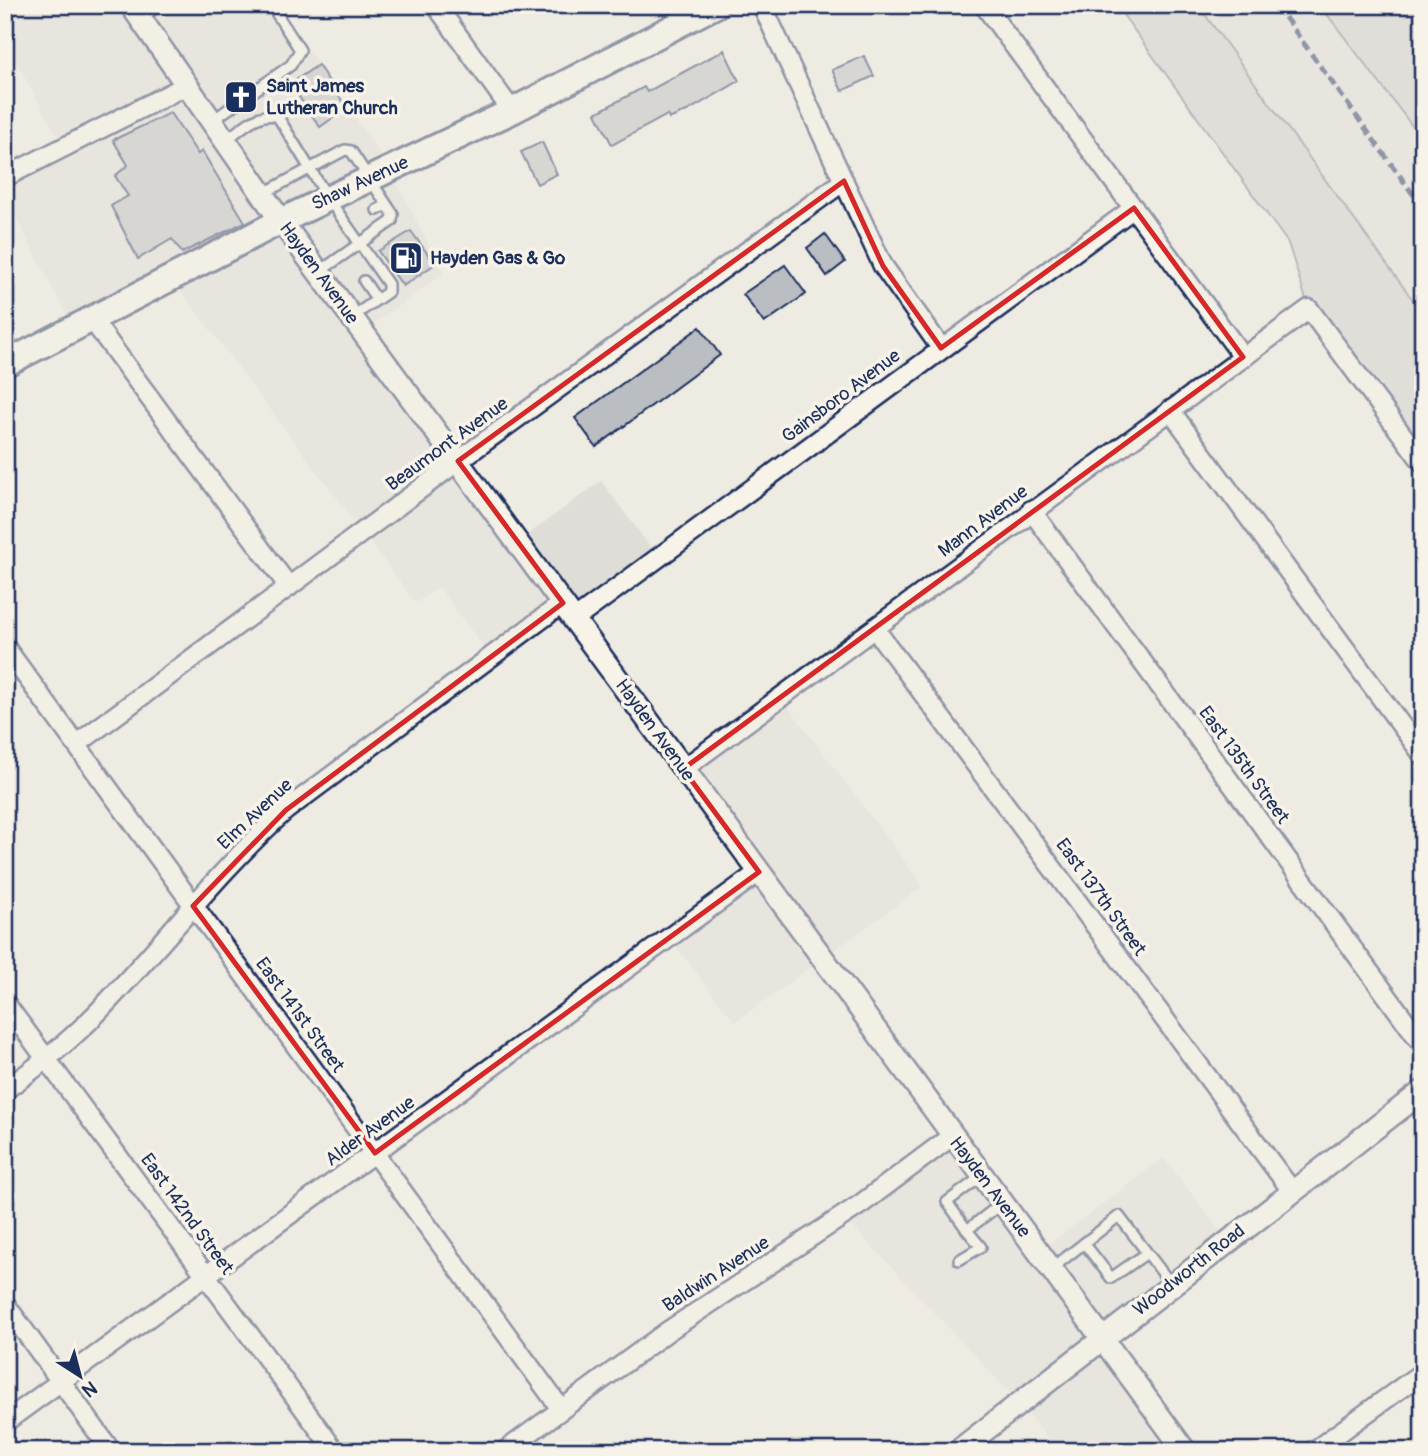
<svg xmlns="http://www.w3.org/2000/svg" width="1428" height="1456" font-family="Pangolin,sans-serif">
<rect width="100%" height="100%" fill="#eeebe2"/>
<filter id="ink" filterUnits="userSpaceOnUse"><feTurbulence type="fractalNoise" baseFrequency=".0143" numOctaves="2"/><feDisplacementMap in="SourceGraphic" scale="14" xChannelSelector="R" yChannelSelector="G"/><feConvolveMatrix kernelMatrix="1 2 1 2 8 2 1 2 1" color-interpolation-filters="sRGB"/></filter>
<g filter="url(#ink)">
<!-- built -->
<path fill="#deddd8" d="M5 5H278L390 169 443 273 363 332 518 542 601 481 658 557 575 619 563 604 491 657 439 587 416 603 172 279 75 330 5 197V177L64 147 5 42Z
M1199 5H1327L1423 134V314Z
M781 697 923 886 735 1022 669 938 758 872 683 769Z
M952 1136 1039 1252 1164 1158 1227 1241 1101 1338 1185 1451H1057L1020 1403 843 1216Z"/>
<!-- green -->
<path fill="#cfcfcf" stroke="#757f96" stroke-width="2" d="M1116 5H1198L1423 314V447L1415 453 1309 309 1288 243Z
M1320 5H1423V140Z"/>
<!-- building -->
<path fill="#babdc2" stroke="#1b2f5e" stroke-width="2" d="M724 50 739 81 689 110 669 119 667 115 612 145 596 113 644 87 647 92Z
M864 56 874 76 842 91 832 70Z
M318 65 347 108 320 127 290 84Z
M170 113 198 154 202 151 245 222 182 253 172 239 138 259 111 206 128 196 115 176 128 165 113 140Z
M542 142 557 174 537 184 521 152Z
M411 231 435 264 403 286 378 251Z
M825 234 845 262 827 276 807 248Z
M785 265 806 294 764 323 743 294Z
M700 327 720 355 596 447 575 418Z"/>
<g fill="none" stroke-linecap="round" stroke-linejoin="round">
<!-- service casing -->
<g stroke="#1b2f5e" stroke-width="14">
<path id="service" d="M142 18 159 5
M213 120 291 65 300 50 271 5
M225 141C240 130 258 110 278 117L328 198 388 284V292L352 317
M264 193 345 150 351 151 393 214 392 221 319 272
M377 210 387 205
M364 281 377 300
M982 1176 947 1202 967 1230 1002 1203
M1084 1243 1111 1278 1147 1253
M959 1260 981 1247 967 1230
M1051 1269 1119 1216 1171 1284"/>
</g>
<!-- minor casing -->
<g stroke="#1b2f5e" stroke-width="23">
<path id="minor" d="M436 5 512 111
M762 5 883 266 941 348
M984 5 1243 357
M5 177 187 85
M93 321 289 587
M1170 410 1423 755
M1031 510 1423 1045
M575 619 1134 208
M875 629 1292 1191
M5 647 561 1409
M77 744 458 461 844 181
M683 769 1309 309 1423 463
M5 1003 335 1451
M5 1090C37 1067 68 1043 96 1014 161 947 217 872 286 810L563 603
M5 1304 111 1451
M5 1422 759 872
M505 1451 668 1331 861 1204 952 1136
M1314 1451 1423 1372"/>
</g>
<!-- tertiary casing -->
<g stroke="#1b2f5e" stroke-width="26">
<path id="tertiary" d="M131 5 281 221 1185 1451
M958 1451 1423 1091"/>
</g>
<!-- secondary casing -->
<g stroke="#1b2f5e" stroke-width="30">
<path id="secondary" d="M5 364 281 221 512 111 716 5"/>
</g>
<!-- service -->
<use href="#service" stroke="#f7f3e8" stroke-width="9"/>
<!-- minor -->
<use href="#minor" stroke="#f7f3e8" stroke-width="18"/>
<!-- tertiary -->
<use href="#tertiary" stroke="#f7f3e8" stroke-width="21"/>
<!-- secondary -->
<use href="#secondary" stroke="#f7f3e8" stroke-width="24"/>
<!-- rail -->
<path stroke="#1b2f5e" stroke-width="5" stroke-dasharray="10 5" stroke-linecap="butt" d="M1276 5 1423 208"/>
</g>
</g>
<!-- marked area -->
<path d="M0 0H1428V1456H0ZM844 181 883 266 941 348 1134 208 1243 357 683 769 759 872 375 1153 193 906 286 810 563 603 458 461Z" fill="#eeebe2" fill-opacity=".55" fill-rule="evenodd"/>
<path fill="none" stroke="#d62828" stroke-width="5" stroke-linejoin="round" d="M844 181 883 266 941 348 1134 208 1243 357 683 769 759 872 375 1153 193 906 286 810 563 603 458 461Z"/>
<!-- icons -->
<defs>
<g id="church-square" transform="scale(1.75)"><rect x="-9" y="-9" width="18" height="18" rx="4" fill="#1b2f5e" stroke="#f7f3e8"/><path d="M-1.2-6h2.4v3.5h3.3v2.4h-3.3V6h-2.4V-.1h-3.3v-2.4h3.3Z" fill="#fff"/></g>
<g id="fuel-square" transform="scale(1.75)"><rect x="-9" y="-9" width="18" height="18" rx="4" fill="#1b2f5e" stroke="#f7f3e8"/><path d="M-5.5-6h7V0h2V4h1.3V-2.5L3-4.5l.8-.8L6-3V5H2.5V1h-1V6h-7ZM-4.2-4.7v3.2H.2V-4.7Z" fill="#fff"/></g>
</defs>
<g fill-rule="evenodd">
<use href="#church-square" x="241" y="97"/>
<use href="#fuel-square" x="406" y="258"/>
</g>
<g text-anchor="middle" dominant-baseline="central" stroke-width="7" stroke-linejoin="round" paint-order="stroke">
<!-- poi labels -->
<g font-size="19" font-weight="bold" fill="#1b2f5e" stroke="#f7f3e8" text-anchor="start">
<text x="266" y="86">Saint James<tspan x="266" dy="22">Lutheran Church</tspan></text>
<text x="430" y="258">Hayden Gas &amp; Go</text>
</g>
<!-- street labels -->
<g font-size="19" fill="#1b2f5e" stroke="#f7f3e8">
<text transform="translate(360 183) rotate(-25)">Shaw Avenue</text>
<text transform="translate(319 273) rotate(54)">Hayden Avenue</text>
<text transform="translate(841 396) rotate(-37)">Gainsboro Avenue</text>
<text transform="translate(447 444) rotate(-36)">Beaumont Avenue</text>
<text transform="translate(983 521) rotate(-37)">Mann Avenue</text>
<text transform="translate(655 730) rotate(54)">Hayden Avenue</text>
<text transform="translate(1244 765) rotate(54)">East 135th Street</text>
<text transform="translate(255 814) rotate(-43)">Elm Avenue</text>
<text transform="translate(1101 897) rotate(54)">East 137th Street</text>
<text transform="translate(300 1015) rotate(54)">East 141st Street</text>
<text transform="translate(370 1131) rotate(-36)">Alder Avenue</text>
<text transform="translate(990 1187) rotate(53)">Hayden Avenue</text>
<text transform="translate(187 1214) rotate(54)">East 142nd Street</text>
<text transform="translate(1189 1270) rotate(-38)">Woodworth Road</text>
<text transform="translate(716 1274) rotate(-33)">Baldwin Avenue</text>
</g>
</g>
<!-- margin -->
<rect width="1428" height="1456" fill="none" stroke="#f7f3e8" stroke-width="28"/>
<rect x="14" y="14" width="1400" height="1428" fill="none" stroke="#1b2f5e" stroke-width="2.5" filter="url(#ink)"/>
<!-- north arrow -->
<g transform="translate(80 1376) rotate(144)" stroke="#f7f3e8" stroke-width="5" paint-order="stroke">
<path d="M0-5L12 26L0 18L-12 26Z" fill="#1b2f5e"/>
<text y="-10" font-size="19" font-weight="bold" text-anchor="middle" fill="#1b2f5e">N</text>
</g>
</svg>
